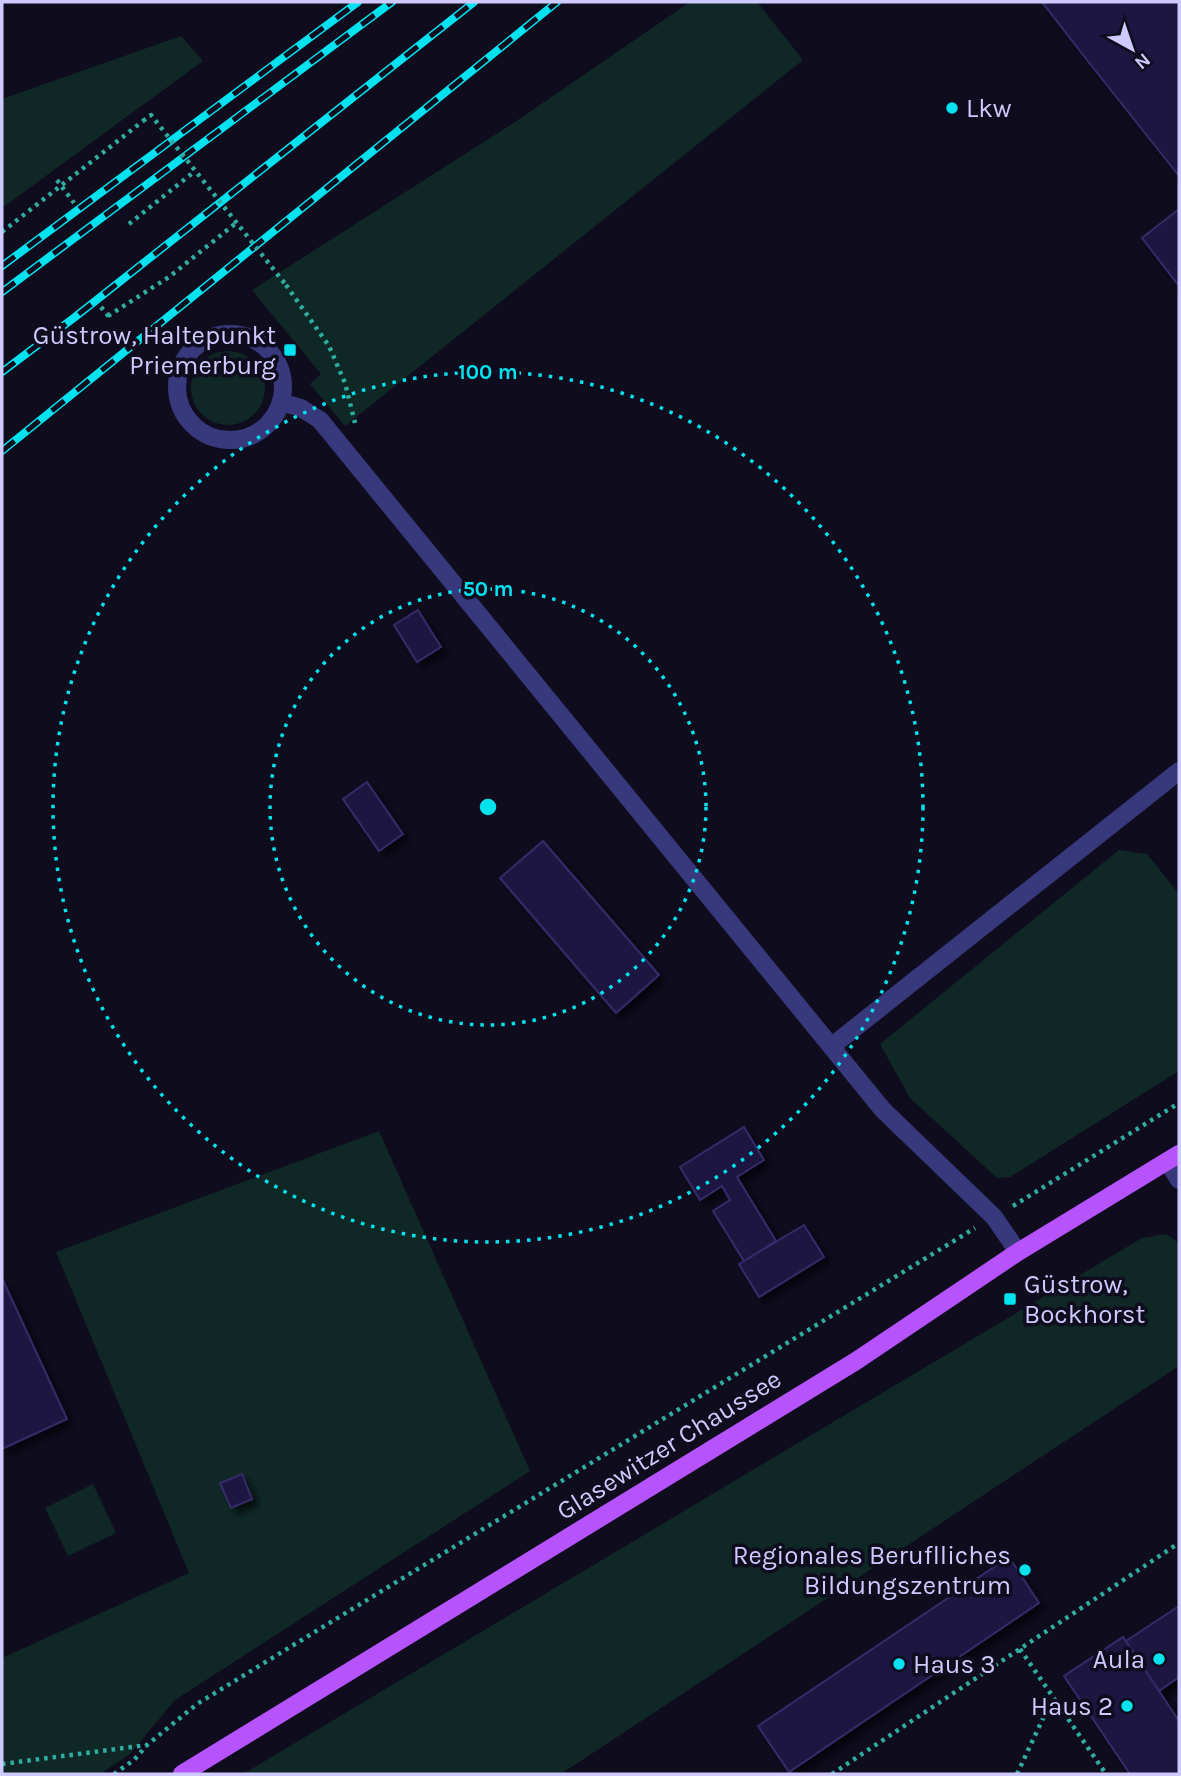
<svg xmlns="http://www.w3.org/2000/svg" width="1181" height="1776" font-family="Karla,sans-serif">
<defs>
<filter id="shadow"><feDropShadow dx="6" dy="6" stdDeviation="3.5" flood-color="#0009"/></filter>
</defs>
<rect width="100%" height="100%" fill="#0f0c1e"/>
<!-- green -->
<path fill="#0f2826" d="M690 2H757L803 60 345 426 310 384 321 374 252 290 515 122Z
M181 36 203 61 2 208V99Z
M191 388a37 37 0 1 1 74 0a37 37 0 1 1-74 0Z
M1119 850 1147 854 1179 894V1071L1010 1177 997 1178 910 1098 880 1044Z
M379 1131 530 1471 175 1700 130 1754 100 1774H2V1658L189 1573 56 1252Z
M1166 1234 1179 1243V1366L561 1774H243L1142 1238Z
M93 1484 116 1533 68 1556 45 1508Z"/>
<!-- building -->
<path fill="#1f193f" stroke="#352b6a" stroke-width="2" filter="url(#shadow)" d="M1042 2H1179V176L1087 60Z
M1179 209V286L1142 238Z
M418 610 441 647 417 662 394 625Z
M367 782 403 834 379 851 343 799Z
M543 841 659 975 616 1013 500 878Z
M744 1127 764 1160 737 1177 776 1241 744 1261 713 1211 730 1200 722 1186 700 1200 680 1167Z
M804 1225 824 1257 759 1297 739 1264Z
M2 1278 67 1419 2 1449Z
M242 1474 252 1499 231 1508 220 1483Z
M1009 1557 1039 1603 789 1772 758 1726Z
M1179 1606V1677L1159 1691 1126 1641Z
M1123 1637 1179 1721V1774H1130L1064 1676Z"/>
<g fill="none" stroke-linecap="round" stroke-linejoin="round">
<!-- path -->
<path stroke="#2fada0" stroke-width="4.5" stroke-dasharray="3.5 5" stroke-linecap="butt" d="M57 180 74 203
M129 224 195 171
M2 232 143 121
M286 285 329 346 345 383 355 423
M101 307 111 319
M108 316 169 277 236 223
M1013 1206 1179 1103
M1020 1649 1106 1774
M2 1764 147 1745
M114 1774 134 1760 147 1745 197 1704 975 1228
M832 1774 1179 1543
M1017 1774 1053 1697"/>
<!-- minor -->
<path stroke="#38387c" stroke-width="18" d="M177 387a53 53 0 1 1 106 0a53 53 0 1 1-106 0Z
M281 402 301 408 320 420 883 1110 994 1217 1018 1252
M832 1046 1179 771
M1167 1161 1179 1180"/>
<!-- major -->
<path stroke="#b653fc" stroke-width="18" d="M182 1774 856 1361 1018 1252 1179 1154"/>
<!-- rail casing -->
<g stroke="#04e2f0" stroke-width="8">
<path id="rail" d="M2 266 358 2
M2 292 392 2
M2 372 75 317 474 2
M2 451 557 2"/>
</g>
<!-- rail -->
<use href="#rail" stroke="#0f0c1e" stroke-width="5" stroke-dasharray="16" stroke-linecap="butt"/>
<!-- path-bridge -->
<path stroke="#2fada0" stroke-width="4.5" stroke-dasharray="3.5 5" stroke-linecap="butt" d="M143 121 151 115 286 285"/>
</g>
<!-- distance rings -->
<g fill="none" stroke="#04e2f0" stroke-width="3.5" stroke-dasharray="3.5 7">
<circle cx="488" cy="807" r="218"/>
<circle cx="488" cy="807" r="435"/>
</g>
<!-- markers -->
<g fill="#04e2f0" stroke="#0f0c1e" stroke-width="2.5">
<circle cx="952" cy="108" r="7"/>
<rect x="283" y="343" width="14" height="14" rx="3.5"/>
<rect x="1003" y="1292" width="14" height="14" rx="3.5"/>
<circle cx="1025" cy="1570" r="7"/>
<circle cx="1159" cy="1659" r="7"/>
<circle cx="899" cy="1664" r="7"/>
<circle cx="1127" cy="1706" r="7"/>
</g>
<g text-anchor="middle" dominant-baseline="central" stroke-width="7" stroke-linejoin="round" paint-order="stroke">
<!-- poi labels -->
<g font-size="26" fill="#cecafe" stroke="#0f0c1e" text-anchor="end">
<text x="966" y="108" text-anchor="start">Lkw</text>
<text x="276" y="335">Güstrow, Haltepunkt<tspan x="276" dy="30">Priemerburg</tspan></text>
<text x="1024" y="1284" text-anchor="start">Güstrow,<tspan x="1024" dy="30">Bockhorst</tspan></text>
<text x="1011" y="1555">Regionales Beruflliches<tspan x="1011" dy="30">Bildungszentrum</tspan></text>
<text x="1145" y="1659">Aula</text>
<text x="913" y="1664" text-anchor="start">Haus 3</text>
<text x="1113" y="1706">Haus 2</text>
</g>
<!-- street labels -->
<g font-size="26" fill="#cecafe" stroke="#0f0c1e">
<text transform="translate(669 1445) rotate(-32)">Glasewitzer Chaussee</text>
</g>
</g>
<circle cx="488" cy="807" r="10" fill="#04e2f0" stroke="#0f0c1e" stroke-width="3.5"/>
<g font-size="21" text-anchor="middle" font-weight="bold" fill="#04e2f0" stroke="#0f0c1e" stroke-width="7" stroke-linejoin="round" paint-order="stroke">
<text x="488" y="379">100 m</text>
<text x="488" y="596">50 m</text>
</g>
<!-- border -->
<rect width="1181" height="1776" fill="none" stroke="#cecafe" stroke-width="7"/>
<!-- north arrow -->
<g transform="translate(1132 49) rotate(140)" stroke="#0f0c1e" stroke-width="5" paint-order="stroke">
<path d="M0-5L12 26L0 18L-12 26Z" fill="#cecafe"/>
<text y="-10" font-size="19" font-weight="bold" text-anchor="middle" fill="#cecafe">N</text>
</g>
</svg>
